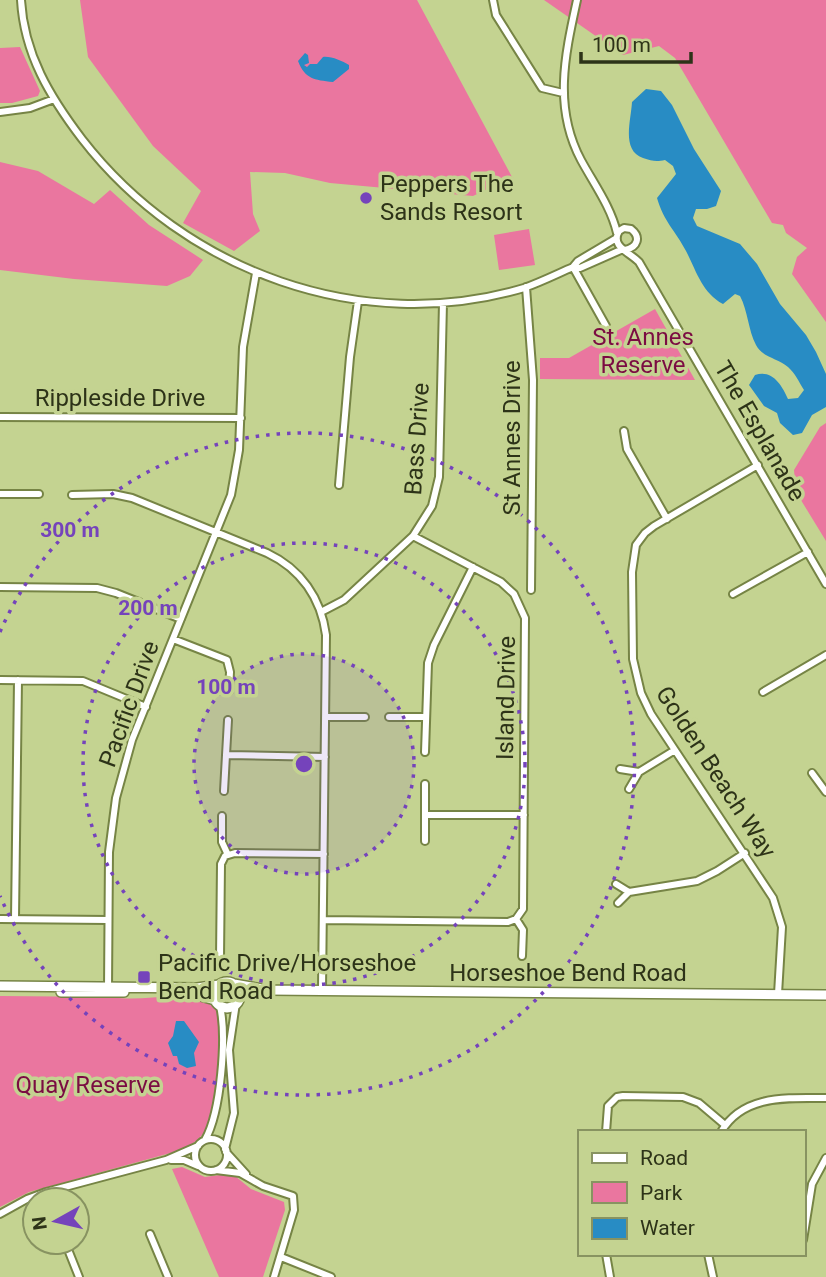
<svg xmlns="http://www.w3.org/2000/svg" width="826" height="1277" font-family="Roboto,sans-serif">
<rect width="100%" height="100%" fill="#c4d391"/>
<!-- green -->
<path fill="#ea769f" d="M80 0H417L512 177 473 196 330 183 285 173 250 172 253 214 260 231 234 251 183 223 201 191 153 146 88 57Z
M544 0H826V322L792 274 797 257 807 248 786 233 783 225 772 223 675 58 659 46 623 55Z
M20 47 40 91 38 96 12 103H0V48Z
M0 162 38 171 94 204 110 190 149 225 203 260 190 276 167 286 74 279 0 270Z
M529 229 535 265 499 270 494 235Z
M655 309 695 380 540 379V358H569Z
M826 423V541L796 492 794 470 820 427Z
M0 996 112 997C143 1003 180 989 208 1003 213 1005 216 1009 218 1014 222 1034 215 1115 205 1131 201 1138 192 1144 185 1149L29 1192 0 1207Z
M182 1167 205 1177 227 1174 235 1176 251 1189 284 1202 285 1210 263 1277H219L172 1169Z"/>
<!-- water -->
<path fill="#288cc4" d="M305 53 308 55 309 63 304 65 307 67 310 64H317L323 57C331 56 342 61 349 65V69L333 82C314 80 305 79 298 61Z
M646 89 661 91 672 105 694 149 721 191 716 206 707 209H696L693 218 697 226 740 244 757 264 780 304 806 335 816 352 826 374V407L812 415 802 433 793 435 780 423 777 413 764 406 749 385 755 375C772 369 782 385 788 399L798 398 804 390C799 382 795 373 788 367 778 358 763 358 756 345 748 330 748 311 740 296L735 294 723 304C702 293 696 270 686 251 675 230 664 222 657 198L676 174 673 166 665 160C656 162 652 161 643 158 621 150 631 121 632 102Z
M176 1021H184L199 1042 194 1053 196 1066 187 1068 179 1064 177 1056H173L168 1043 173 1036Z"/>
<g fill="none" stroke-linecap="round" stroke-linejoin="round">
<!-- street casing -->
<g stroke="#768445" stroke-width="10">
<path id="street" d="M21 0C24 54 50 97 82 139 185 272 362 336 524 288 541 282 557 274 573 267L580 268 623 249
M493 0 496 15 542 88 563 93
M577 0C565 55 553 107 581 160 594 184 611 207 617 233
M0 112 30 108 54 99
M625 250C638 247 641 237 631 229L624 228 619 231C610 246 629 252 639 262L826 584
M573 267 606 326
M573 267 578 261 615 239
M526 287 533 380 531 590
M0 417 241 418
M624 431 627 449 667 519
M758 465 654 526 645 533 636 545 632 572 633 659 641 693 651 714 773 898 782 927 778 994
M339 485 350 357 358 301
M0 494H39
M72 495 113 494 132 498 267 553C301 569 321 598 326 635L322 990
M413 536 501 582 514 594 525 618 523 909 516 919 523 930 522 956
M0 587 97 588 116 593 181 619
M733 594 808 552
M321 612 344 600 413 536 432 506 439 477 443 303
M173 639 227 660 230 672 229 691
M0 680 83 681 146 707
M763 692 826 655
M325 717H365
M389 717H425
M425 752 428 663 434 645 473 567
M226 755 228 720
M620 769 639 772 675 750
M812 773 826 792
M629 789 639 772
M224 791 226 755 325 757
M425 815V784
M222 816V842L228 855
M425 841V815H524
M616 884 629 892 697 881 717 871 745 853
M618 903 629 892
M0 919 108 920
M15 919 18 680
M323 920 508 922 516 919
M220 958 221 864 225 856 235 853 324 854
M108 989 109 852 116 798 132 740 231 495 239 450 243 347 256 273
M606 1132 608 1106 617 1097 623 1096 683 1097 699 1103 725 1125
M721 1132C743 1094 788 1098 826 1098
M195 1155a16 16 0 1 1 32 0a16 16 0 1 1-32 0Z
M205 1140C221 1112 227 1037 220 1006
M225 1149 234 1113 229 1050 236 1003
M226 1152 246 1174
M171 1160H184L198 1166
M216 1170 240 1173 263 1186 293 1196 294 1210 274 1277
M0 1214 27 1199 46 1192 166 1160 198 1146
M150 1234 168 1277
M803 1240 812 1184 826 1158
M65 1242 79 1277
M606 1254 610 1277
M708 1254 713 1277
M281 1257 331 1277"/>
</g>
<!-- secondary casing -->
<g stroke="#768445" stroke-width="12">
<path id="secondary" d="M214 995a13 13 0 1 1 26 0a13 13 0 1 1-26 0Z
M234 984 268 990 826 995
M0 986 197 988 219 985
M61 992H124
M187 992 215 1000"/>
</g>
<!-- street -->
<use href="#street" stroke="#fff" stroke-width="6"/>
<!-- secondary -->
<use href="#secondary" stroke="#fff" stroke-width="9"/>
</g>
<!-- distance rings -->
<circle cx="304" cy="764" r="110" fill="#7543bb" fill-opacity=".12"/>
<g fill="none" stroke="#7543bb" stroke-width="3.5" stroke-dasharray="3.5 7">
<circle cx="304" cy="764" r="110"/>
<circle cx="304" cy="764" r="221"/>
<path d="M0 632A331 331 0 1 1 0 896"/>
</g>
<!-- markers -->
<g fill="#7543bb" stroke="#c4d391" stroke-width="2.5">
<circle cx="366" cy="198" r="7"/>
<rect x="137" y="970" width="14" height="14" rx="3.5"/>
</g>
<g text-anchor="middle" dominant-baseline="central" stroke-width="7" stroke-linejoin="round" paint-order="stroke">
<!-- poi labels -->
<g font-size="24" fill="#2d3318" stroke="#c4d391" text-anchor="start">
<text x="380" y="184">Peppers The<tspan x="380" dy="28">Sands Resort</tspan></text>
<text x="158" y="963">Pacific Drive/Horseshoe<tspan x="158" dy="28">Bend Road</tspan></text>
</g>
<!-- park labels -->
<g font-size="24" fill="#7b0c42" stroke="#c4d391">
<text x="643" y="337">St. Annes<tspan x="643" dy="28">Reserve</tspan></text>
<text x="88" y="1085">Quay Reserve</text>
</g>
<!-- street labels -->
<g font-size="24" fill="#2d3318" stroke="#c4d391">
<text x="120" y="398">Rippleside Drive</text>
<text transform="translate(760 431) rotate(60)">The Esplanade</text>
<text transform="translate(512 438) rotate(-90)">St Annes Drive</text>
<text transform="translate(417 439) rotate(-86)">Bass Drive</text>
<text transform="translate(506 698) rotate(-89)">Island Drive</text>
<text transform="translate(129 704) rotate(-70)">Pacific Drive</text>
<text transform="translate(716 772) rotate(57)">Golden Beach Way</text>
<text x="568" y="973">Horseshoe Bend Road</text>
</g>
</g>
<circle cx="304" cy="764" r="10" fill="#7543bb" stroke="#c4d391" stroke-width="3.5"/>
<g font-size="21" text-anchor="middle" font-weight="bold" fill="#7543bb" stroke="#c4d391" stroke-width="7" stroke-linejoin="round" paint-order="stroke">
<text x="70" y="537">300 m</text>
<text x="148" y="615">200 m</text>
<text x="226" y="694">100 m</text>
</g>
<!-- legend -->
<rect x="578" y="1130" width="228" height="126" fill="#c4d391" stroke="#889361" stroke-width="2"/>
<rect x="592" y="1153" width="35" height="10" fill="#ffffff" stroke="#889361" stroke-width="2"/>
<text x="640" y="1165" font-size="21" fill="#2d3318">Road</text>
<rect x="592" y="1182" width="35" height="21" fill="#ea769f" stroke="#889361" stroke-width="2"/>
<text x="640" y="1200" font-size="21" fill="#2d3318">Park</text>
<rect x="592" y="1218" width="35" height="21" fill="#288cc4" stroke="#889361" stroke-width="2"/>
<text x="640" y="1235" font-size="21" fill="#2d3318">Water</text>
<!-- north arrow -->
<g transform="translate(56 1221) rotate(262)"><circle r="33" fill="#c4d391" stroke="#889361" stroke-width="2"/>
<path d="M0-5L12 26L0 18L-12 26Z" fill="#7543bb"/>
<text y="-10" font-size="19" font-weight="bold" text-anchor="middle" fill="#2d3318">N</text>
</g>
<!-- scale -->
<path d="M581 52v10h110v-10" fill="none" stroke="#2d3318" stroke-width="3.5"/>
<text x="592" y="52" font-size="21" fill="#2d3318" stroke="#c4d391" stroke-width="5" paint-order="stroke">100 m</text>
</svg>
